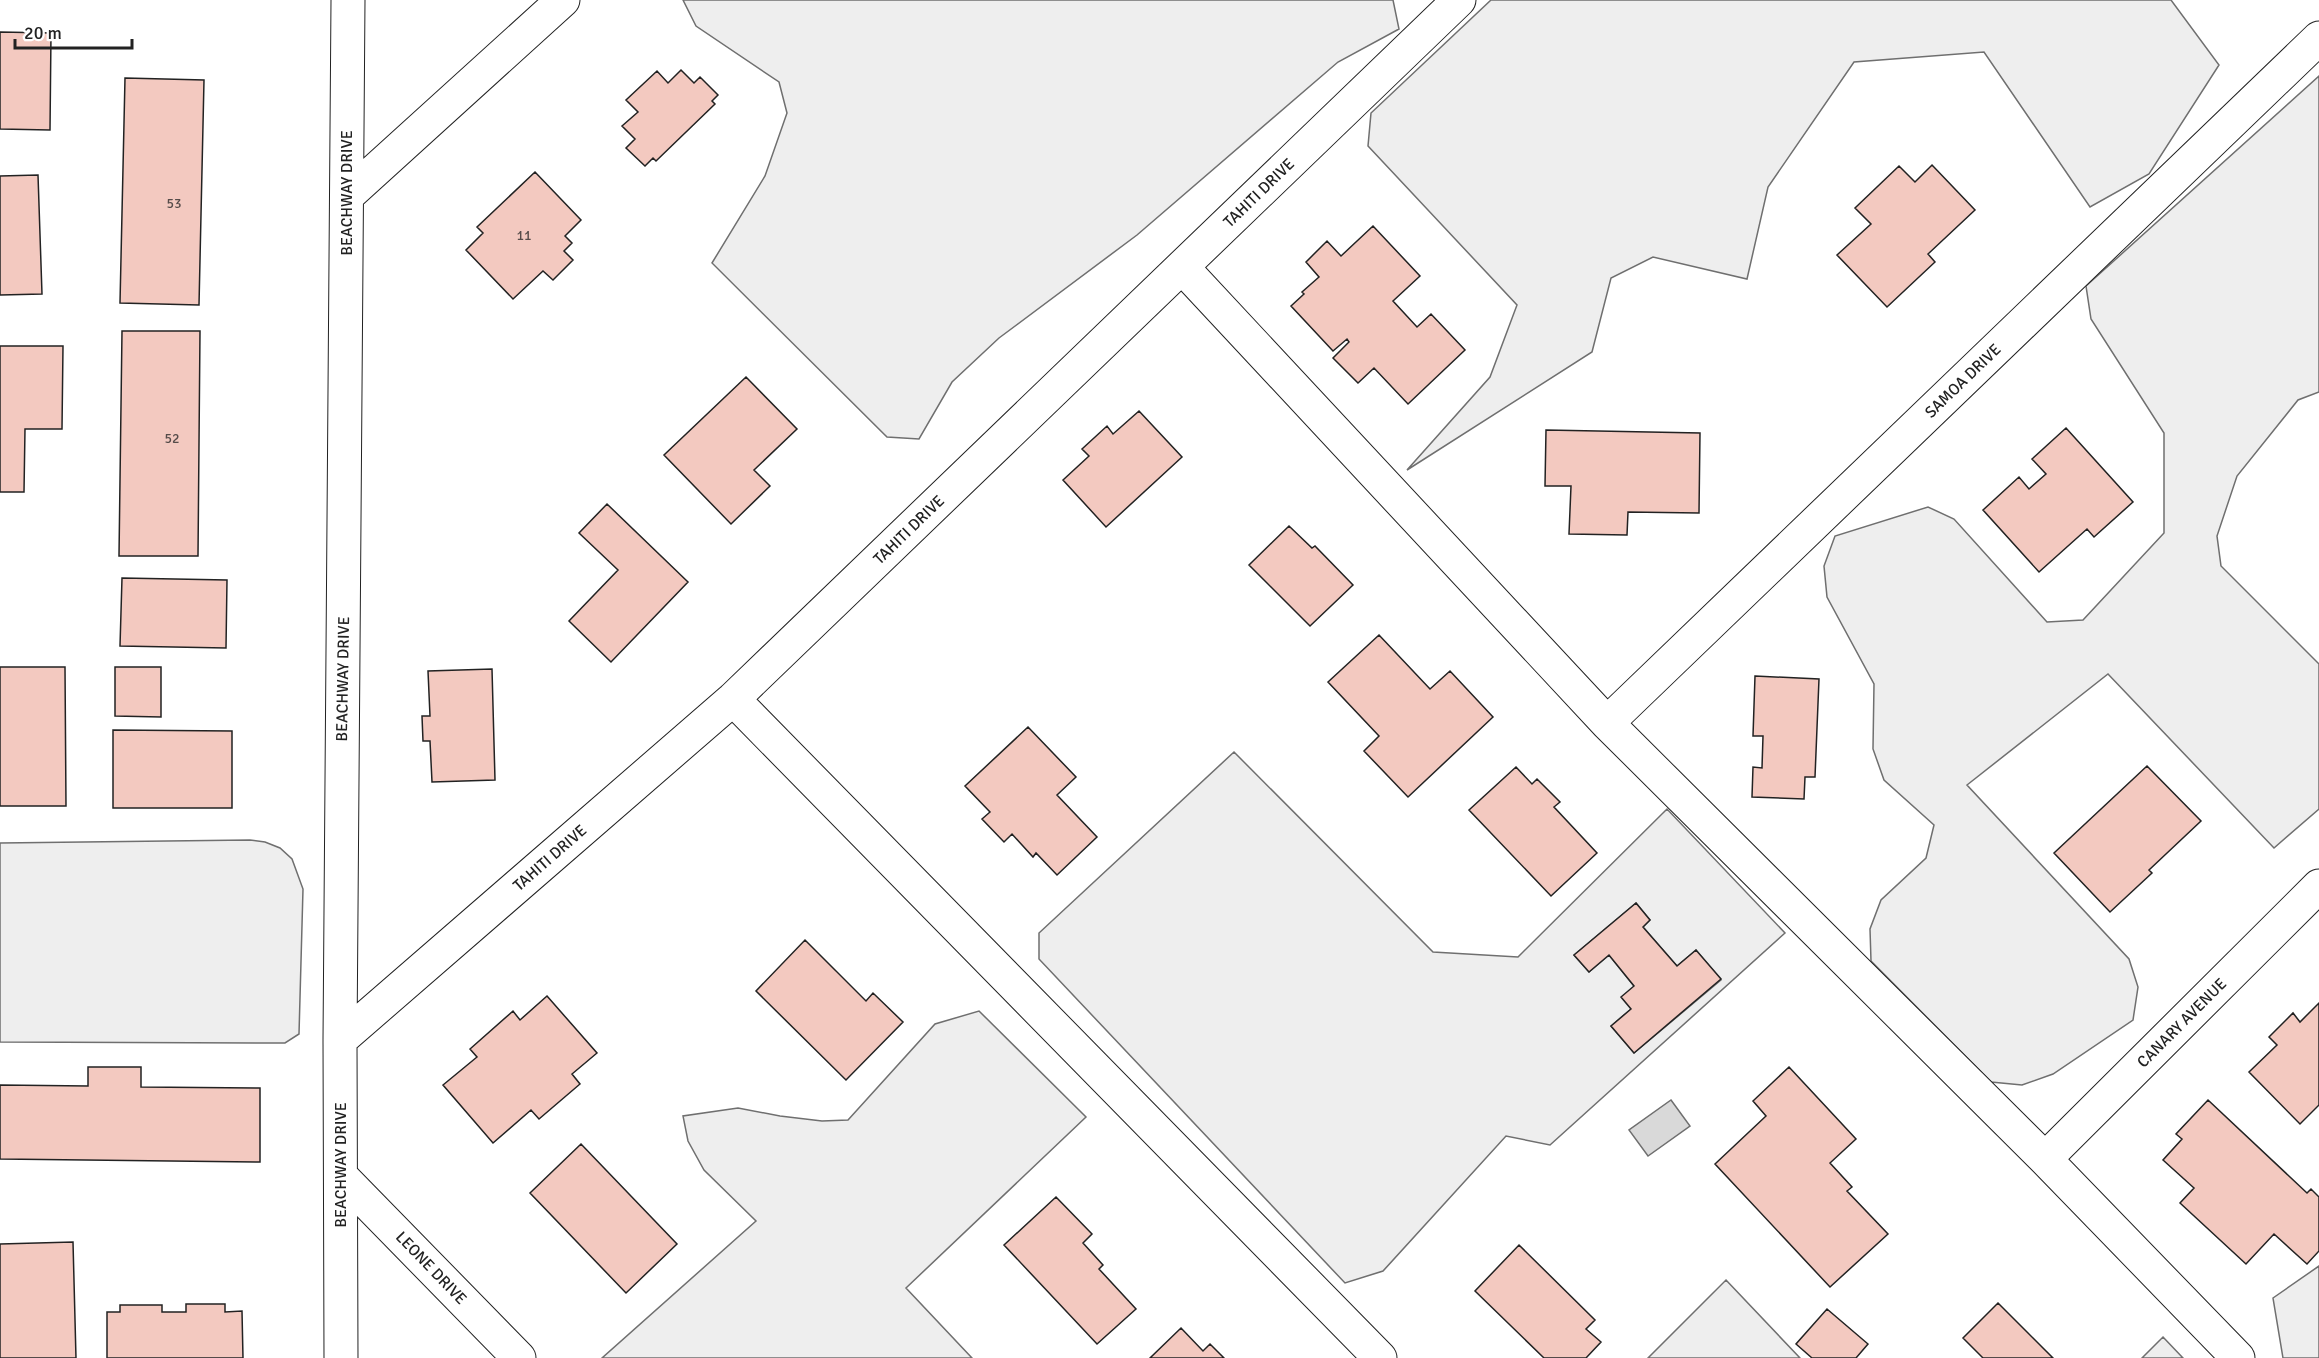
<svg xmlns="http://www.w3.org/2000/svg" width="2319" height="1358" font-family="Signika,sans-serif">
<rect width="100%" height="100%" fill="#fff"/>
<!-- green -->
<path fill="#eee" stroke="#6f6f6f" stroke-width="1.5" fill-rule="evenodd" d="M683 0H1393L1399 29 1338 62 1137 235 999 338 952 382 919 439 887 437 712 263 765 176 787 113 779 82 696 26Z
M1491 0H2171L2219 65 2149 174 2090 207 1984 52 1854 62 1768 187 1747 279 1653 257 1611 278 1592 352 1407 470 1490 377 1517 305 1368 146 1371 113Z
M2319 76V392L2298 400 2237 476 2217 536 2221 566 2319 664V809L2274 848 2108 674 1967 785 2129 959 2138 987 2133 1020 2053 1074 2022 1085 1991 1082 1871 961 1870 929 1881 900 1926 858 1934 825 1884 780 1873 749 1874 684 1827 597 1824 566 1835 536 1928 507 1954 519 2047 622 2083 620 2164 533V433L2091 319 2086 286Z
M1234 752 1433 952 1518 957 1667 809 1785 933 1550 1145 1506 1136 1383 1271 1345 1283 1039 959V933ZM1636 903 1650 920 1643 927 1677 966 1696 950 1721 980 1634 1053 1611 1026 1631 1009 1634 986 1609 955 1589 972 1574 955Z
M250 840 265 842 280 848 292 859 303 889 299 1034 285 1043 0 1042V843Z
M979 1011 1086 1117 906 1288 972 1358H602L756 1221 704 1170 688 1141 683 1116 738 1108 780 1116 822 1121 848 1120 935 1024Z
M2319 1266V1358H2283L2273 1298Z
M1726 1280 1800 1358H1648Z
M2163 1337 2183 1358H2142Z"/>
<!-- water -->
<path fill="#d9d9d9" stroke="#6f6f6f" stroke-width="1.5" d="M1671 1100 1690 1126 1648 1156 1629 1130Z"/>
<!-- building -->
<path fill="#f3c9c0" stroke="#222" stroke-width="1.5" d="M0 32 51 33 50 130 0 129Z
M681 70 694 83 700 77 718 95 712 101 715 104 656 161 653 158 645 166 626 148 635 139 622 126 638 112 626 100 657 71 668 83Z
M125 78 204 80 199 305 120 303Z
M1932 165 1975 210 1928 254 1935 262 1887 307 1837 255 1871 224 1855 208 1899 166 1915 182Z
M535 172 581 220 565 236 572 243 564 251 573 260 553 280 543 271 513 299 466 250 483 233 477 227Z
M38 175 42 294 0 295V176Z
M1373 226 1420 276 1393 301 1417 327 1431 314 1465 350 1408 404 1374 368 1358 383 1333 358 1349 342 1347 339 1333 351 1291 306 1304 294 1302 292 1319 277 1306 262 1327 241 1341 256Z
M122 331H200L198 556H119Z
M0 346H63L62 429H25L24 492H0Z
M746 377 797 429 754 470 770 486 731 524 664 455Z
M1139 411 1182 457 1106 527 1063 480 1089 456 1082 449 1107 426 1113 434Z
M2066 428 2133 502 2094 537 2087 529 2039 572 1983 510 2019 477 2029 489 2046 474 2032 459Z
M1546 430 1700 433 1699 513 1628 512 1627 535 1569 534 1571 486H1545Z
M607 504 688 582 611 662 569 621 618 570 579 533Z
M1289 526 1312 548 1315 546 1353 585 1310 626 1249 565Z
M122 578 227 580 226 648 120 646Z
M1379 635 1430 689 1450 671 1493 717 1408 797 1364 751 1379 736 1328 682Z
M0 667H65L66 806H0Z
M115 667H161V717L115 716Z
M492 669 495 780 432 782 430 741H423L422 716H430L428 671Z
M1755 676 1819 679 1815 777H1805L1804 799 1752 797 1753 767 1762 768 1763 736H1753Z
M1028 727 1076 777 1057 795 1097 837 1057 875 1036 853 1033 857 1012 834 1004 842 982 819 990 812 965 786Z
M113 730 232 731V808H113Z
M2147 766 2201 821 2149 870 2152 873 2110 912 2054 853Z
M1516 767 1532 784 1537 779 1560 802 1554 807 1597 853 1551 896 1469 810Z
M1636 903 1650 920 1643 927 1677 966 1696 950 1721 979 1634 1053 1611 1026 1631 1009 1621 997 1634 986 1609 955 1589 972 1574 955Z
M805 940 866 1001 873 993 903 1022 846 1080 756 991Z
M547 996 597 1053 572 1074 580 1084 539 1119 531 1110 493 1143 443 1085 477 1057 470 1049 513 1011 520 1020Z
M2319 1003V1105L2300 1124 2249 1072 2277 1045 2269 1037 2293 1013 2300 1022Z
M88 1067H141V1087L260 1088V1162L0 1159V1085L88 1086Z
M1789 1067 1856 1139 1830 1163 1852 1187 1847 1191 1888 1234 1830 1287 1715 1164 1766 1116 1753 1101Z
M2208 1100 2307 1193 2311 1189 2319 1197V1251L2307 1264 2274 1234 2246 1264 2180 1203 2194 1188 2163 1160 2182 1139 2176 1134Z
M581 1144 677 1244 626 1293 530 1193Z
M1056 1197 1092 1234 1083 1243 1103 1265 1099 1269 1136 1309 1097 1344 1004 1245Z
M73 1242 76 1358H0V1244Z
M1519 1245 1595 1320 1586 1329 1601 1342 1586 1358H1544L1475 1291Z
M1998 1303 2053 1358H1983L1963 1338Z
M186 1304H225V1312L242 1311 243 1358H107V1312H120V1305H162V1312H186Z
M1827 1309 1868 1344 1856 1358H1812L1796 1344Z
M1181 1328 1203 1351 1210 1344 1224 1358H1150Z"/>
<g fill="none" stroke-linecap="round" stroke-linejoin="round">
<!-- minor casing -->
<g stroke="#222" stroke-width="35">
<path id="minor" d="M347 196 563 0
M1182 267 1607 723 2045 1159 2238 1358
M733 699 1380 1358
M1607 723 2319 38
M340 1040 733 699 1459 0
M2045 1159 2319 886
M342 1177 519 1358
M341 1358 340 1040 348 0"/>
</g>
<!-- minor -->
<use href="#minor" stroke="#fff" stroke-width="33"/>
</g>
<g text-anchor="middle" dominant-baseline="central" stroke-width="4.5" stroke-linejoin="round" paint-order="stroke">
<!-- number labels -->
<g font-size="14" fill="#564c4a">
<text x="174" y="203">53</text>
<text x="524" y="235">11</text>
<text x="172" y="438">52</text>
</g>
<!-- street labels -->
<g font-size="16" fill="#222" stroke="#fff">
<text transform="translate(347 193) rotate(-90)">BEACHWAY DRIVE</text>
<text transform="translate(1259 193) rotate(-44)">TAHITI DRIVE</text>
<text transform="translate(1963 381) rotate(-44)">SAMOA DRIVE</text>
<text transform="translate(909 530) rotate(-44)">TAHITI DRIVE</text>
<text transform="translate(343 679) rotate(-89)">BEACHWAY DRIVE</text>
<text transform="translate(550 858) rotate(-41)">TAHITI DRIVE</text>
<text transform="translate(2182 1023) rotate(-45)">CANARY AVENUE</text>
<text transform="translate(341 1165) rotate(-90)">BEACHWAY DRIVE</text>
<text transform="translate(431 1268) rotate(46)">LEONE DRIVE</text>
</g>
</g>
<!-- scale -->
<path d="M15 39v9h117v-9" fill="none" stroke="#222222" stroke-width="3"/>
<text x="24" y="39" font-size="18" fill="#222222" stroke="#ffffff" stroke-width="4.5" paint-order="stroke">20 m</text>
</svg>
